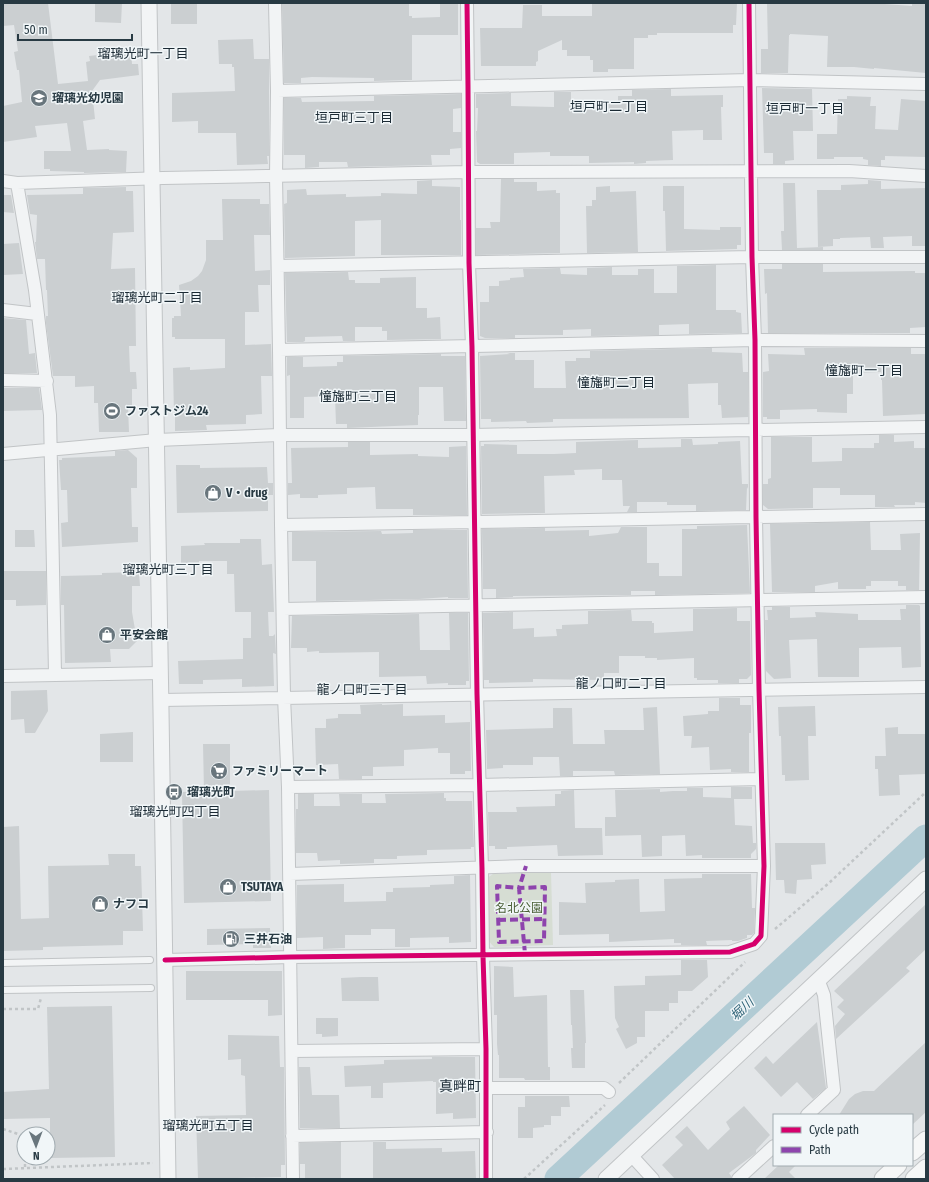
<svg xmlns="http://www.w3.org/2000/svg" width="929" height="1182" font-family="'Fira Sans Condensed','Noto Sans JP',sans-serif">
<rect width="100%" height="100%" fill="#e3e6e8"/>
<!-- green -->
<path fill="#d6ddd3" d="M551 872 553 945 494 947 486 938V879L493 874Z"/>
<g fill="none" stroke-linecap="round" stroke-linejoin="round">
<!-- river -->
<path stroke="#b1cbd4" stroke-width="27" d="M558 1179 926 838"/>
</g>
<!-- building -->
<path fill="#cbcfd1" d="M3 3H48L58 84 88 81 86 62 90 61 89 56 116 53V50L131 49 132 64H138L139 75 100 80 92 91 95 119 83 121 87 150 109 149V150L127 151 126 172 84 173V172L50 171V169H44V151H71L67 123 35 126 37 137 3 142V106L22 102 19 70H17L14 52 18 51 14 25 3 26Z
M95 3H122L121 23 95 22Z
M171 3H197V24H171Z
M282 3H409V16H412V18L440 17V3H458V35H412V80L374 81V78L312 77 301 78V83H284Z
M592 3H737L736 25H733V33H657V35H648V38H634V69H608V72H593V60H590V56H567V50H562V40L538 51V61L536 62V66H481L480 28H522L523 5H542V16H592Z
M767 3H871L912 6V3H926V73L874 68V69L854 67H827L828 36 790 34V35H789L788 73H761V49H768Z
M253 39 254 59H269V156H267L268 164 237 165 236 133H198V121L172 122V93L235 91 234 67H232V64H219L218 40Z
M762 88 812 89 813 131H793L794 160 785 161V164H773V153H764Z
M671 89V96L723 95V107H721L722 140H703V130L672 131 673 160 646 161V163L634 164V162L589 163V156H550V152L514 153V164H480L477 162 476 131H477L478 108H476V94L511 93V106L554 107V92H571V103L618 102V96H632V90Z
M461 94V108L453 109V132H461V148L450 149V155H431L432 165 348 167 347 162H319V167L305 168V155H284V98H301L302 102 374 101V96Z
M847 96 871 97 870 106H876L875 129 898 130 901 99 926 101V157L885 156V160H881V166L868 165V160L863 159V157H834V159H817V134H837L838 99H847Z
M501 179H514V182H537V191L556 190V193H560V253L476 255V228H491L490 222H500Z
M432 180V186L460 187V220H461V255H381V220L355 221V256L285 258 284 204 287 203V190L306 189 307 195 346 194V197L381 196V193L417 194V181Z
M868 180 881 181V189L926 188V246H912V236L883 237 884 248H871L870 237 840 238V239H833V246L818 247 817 190H841V185L868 184Z
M783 183H795L797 248 823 247V250H782L781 231H784V225Z
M610 186V192L636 191 638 252 587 253 586 206H592V200H596V187Z
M663 186H684V229L720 230V227H741V245H737V249L666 251 665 211H663Z
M126 187V191H133L134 232 113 233 111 269 135 268 136 346H129L130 372H136L137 389H132V407H128L129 432H99L98 403H94V386L75 387V376H53L46 323V316H48L47 290H46L45 259H37L35 242H36L37 215 30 214 27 195 83 194V188Z
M3 195H11L14 213 3 212Z
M222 199H260V204H269L270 235H254L255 271 270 270V285H258L259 312H245V345L271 344 272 376H261L262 414 246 415V424L206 425 207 430 175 431V415H174L173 368 190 367V370L225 368V339H175V337H172V318H174V316H181L179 285 191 281 198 276 202 271 206 260V240H223Z
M19 243 23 274 3 275V244Z
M782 264H823V272L915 271V273H926V327L910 328V333H768L767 293 765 294 764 269H782Z
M716 265V310H736V312L741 313 742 333 689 334V324L659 325V335L591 336V329L563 330V335H515V338H485L480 336V302H489V286H499V281L510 280V278L524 277 523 269 560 268 561 274 587 275V268L612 267V275H638V269H654V293H677V266Z
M348 272 349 280H355V283H380V278L416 277V308H427V318L440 317 441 339 387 340V331H382V327H355V341H343L342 336 305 337V341L303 342H287L285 273Z
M3 318 26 320 29 354 35 353 37 373H3Z
M712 348V352L742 353 743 372H748V417L722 418 721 405H718V383L688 384 689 418 553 419V422L527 423 526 421 491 422V419H481L480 356 510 354 507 353H515V360H534V388H566L565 361H576V358H590V351Z
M804 348H911V354H926V414L883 416 882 380H881V372L853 373V394H847V413L817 412V409L780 410V419H767V417H763V372L769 371 768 354 805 355Z
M441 354V356H465L466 421H444L443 387H419V415H418V425L347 428V424H336L335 396 304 397V418H290V375L287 376V357H303V367L337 366V362H343V356Z
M3 388H39L42 410 3 411Z
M879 435H894V442L914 441V448H926V503L915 502V505H894L895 507H875V495H840V488H813V508L768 509 763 505V484H768V479L771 478V437H812V462L842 461V448H874V443H879Z
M681 439H692L693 445 718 444V442L740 441 742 484H748V489L747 487 746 510 696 511V505H667V502H637V512H627L630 506H623L622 480H602V469L574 470 575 475 544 476 545 513 482 514 481 446H484V444L517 445V454H554L576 453V442L638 440V448L681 447Z
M348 442H370V455L418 454V456L449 457V447L466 446 467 515H413V509H376L375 487 347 488V494L318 495V498H300V494L288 495V483H292L291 448 348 447Z
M128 450 137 458V488H131L132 527H138V542L62 547 61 523 68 522 67 490H61L59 460H62V458L115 456V451Z
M176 465H200V468L267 467 268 483H273V495H268V511L177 513Z
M870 522 871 550H901L900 534 920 533 919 590H906V586H898V581H871V586H866V589H838V582L815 586V592H772L770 524Z
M747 525 750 593 655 595V591H631V595L513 596V597L496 598V589H483L482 529 545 528V531L589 530V536L618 533 621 527H647V563H659V576H682V529H697V526Z
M15 530H34L35 547H15Z
M413 530H467L468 598H448V597L419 599 316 601V561H292V532L381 531 382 534 413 533Z
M240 539H261L262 565 272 564 274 612H268L269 636H273L275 634 276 654 273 653 274 686 242 687V679L203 680V684H179L178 661 243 659V638H251V612H235L234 574H227V561H199V563H181V546L205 545 204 543H240Z
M3 571H46V605L16 606V600H3Z
M139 572 140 586H132V612L137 641 129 649H110L111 662 65 663 64 605H61V576L102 575V573Z
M906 605H919L920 606 921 667 902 668 901 647 859 648V677H818L817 639 789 640 791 678 774 679 766 671 765 620H768L767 610H772V607H790V618L816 617 815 612 858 614V620H901L900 609H906Z
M737 608V621H750L751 675 747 679H739V683H718V680H697V678H694V658L657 660V658H645V656H619V673H604V680L533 679V682L489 683V680H484L483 613 513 612V629L534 628V637L557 636 556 629H562V625L588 624V611L631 610 632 621H652V623H654V633L693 631V609Z
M449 613H468L469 681H466V685H448V683L427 684 426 676 379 677V652L319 653V651L307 652V648H291L292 616 419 614 420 650H450Z
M47 690 48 711 35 733H25L24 719 11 720V691Z
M719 698H740V705H751V733H749V772H731V769L710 770 709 747 691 748 692 736H684L683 716 708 714V711H719Z
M382 704V705L403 704V716L445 715V723L470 722 471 771H465V774H450V753H438V748L404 750V766L373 767V776H362V779H339L338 764 316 765 315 728H326V719L338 718V714H361L360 705Z
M815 706 816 736H808L809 780 785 781V775H782L781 736H779L778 707Z
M657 707 660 774 615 775 614 771H573V776H560L559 757H533V765H503V768L487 769 486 730 553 728V708H572L573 744H605L604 730H644L643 708Z
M898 727V734H926V774L899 775 900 795 879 796 878 769H875V756H886L885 728Z
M133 732V762H100V734Z
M203 744H230V791L269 790 271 901 184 903 182 792 204 791Z
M731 787H752V799H734L735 825 752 826 753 843H756V849L751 854V858H702V855L686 856 685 835 662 836V856L642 857 641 835 605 836V817H616L615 790 660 789V792L673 791H687V788H703V797L731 798Z
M574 790 575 828H602L603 855 558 856 557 845 507 847V849H495V846H489L488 812H517L516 807 555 806V794H561V791Z
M444 793V798H446V801H472L474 847H471V849L427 850V855L397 856V859H374V863L340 864V860L318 861 317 853H296V809H298V794H314V806H340L339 794H362V803H386L385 794Z
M19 826 21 919 49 918 48 866 109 865 108 854H135V866H141L143 931H123V945L43 947V950L3 951V827Z
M775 843H825L826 864 811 865 812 879 797 880 796 894 785 893 784 880H776Z
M702 874H751L752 908H755V910L754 933 752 935H747V938L738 941H732V940L706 941 707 945H681V943H674V939L609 942V934L559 935V902L586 903 585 883 615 882V880L639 879 640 912 665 911 664 879 702 878Z
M470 875 471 942 449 943V937L410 938V947H395V929H371V935H345V948L323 949V937L297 938V885L344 884V902L386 901V892H393V888L430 887V885L454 884V876Z
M926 904V949L906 968 910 971 836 1039 835 1026 845 1014 837 1007 844 1000 834 991Z
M270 928 271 948H253V944L207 945V929Z
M681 960H707L708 977 692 991H678V1003H669V1011H645V1037H637V1043L626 1049 616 1029 619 1027 615 1018 614 986 645 985V976L681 975Z
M494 966 513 967 514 997 547 995 548 1067H550V1080H525L524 1078H499V1055H498L497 1044V1015H494Z
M186 971H282V1015L268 1016V1000H186Z
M361 977H378L379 1001H342L341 978Z
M570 990H584L586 1043H585V1068H572L571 1048H573L572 1025H571Z
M112 1006 115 1157 50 1158V1118L3 1119V1092L49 1089 47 1007Z
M316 1018H338V1036L322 1037V1034H316Z
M817 1022 826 1088 813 1099 797 1082 781 1097 754 1068 766 1056 773 1064Z
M228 1035 279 1036 280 1067H284L285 1165H281V1177L198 1179 196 1116 246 1115 245 1076 241 1075V1059L228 1060Z
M926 1042V1112L912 1125V1115H839L849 1099 855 1094 863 1091H874Z
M432 1057H475L476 1118 453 1119V1113L436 1114V1082H433V1081L383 1083V1098H371V1086L345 1087 344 1066 384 1064V1060L432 1059Z
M299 1067H310L312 1095H339L340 1128H300Z
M525 1096H569L570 1107H561V1116H551V1125H544V1127L533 1128V1138H518V1107H525Z
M744 1106 770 1135 756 1150V1153L729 1173 731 1176V1179H675L662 1165 683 1145 675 1137 687 1126 708 1150 730 1129 726 1122Z
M341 1142V1179H305V1164H300V1143Z
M373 1142H386V1149L442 1148V1152L475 1151 476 1179H373Z
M779 1165H796L789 1172 796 1179H764Z"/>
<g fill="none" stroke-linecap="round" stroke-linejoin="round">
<!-- service casing -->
<g stroke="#c1c4c6" stroke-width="8">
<path id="service" d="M3 963 150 960
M3 990 151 988"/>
</g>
<!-- minor casing -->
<g stroke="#c1c4c6" stroke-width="14">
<path id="minor" d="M275 3 277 91 276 176 279 350 281 525 284 697 288 787 293 1179
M467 3 468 87 469 263 472 347 477 694 482 868 483 956 486 1049V1179
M277 91 750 80 926 84
M3 181 17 183 163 178 468 172 849 171 926 176
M17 183 35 290 50 415 55 674
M278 266 752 257H926
M3 310 37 314
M279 350 755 340 926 341
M3 380 47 381
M3 454 157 440 279 435H473L926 427
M281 525 475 522 926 514
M283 609 926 597
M3 676 160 673
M161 700 926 687
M288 787 480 785 761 779
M290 874 526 866H764
M165 960 291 957 730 952 754 944 761 936 764 866 759 689 756 517 755 340 752 257 749 3
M292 1051 486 1049
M486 1088H604L609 1092
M807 1115 834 1090 824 995 818 979
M292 1136 487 1132
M631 1155 653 1179
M738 1179 774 1146"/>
</g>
<!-- tertiary casing -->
<g stroke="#c1c4c6" stroke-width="17">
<path id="tertiary" d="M149 3 161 711 168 1179
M606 1179 926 879"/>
</g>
<!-- secondary casing -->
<g stroke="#c1c4c6" stroke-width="19">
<path id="secondary" d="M912 1152 926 1140
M883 1179 898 1165
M914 1179 926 1168"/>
</g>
<!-- path -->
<path stroke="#c1c5c7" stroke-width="2.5" stroke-dasharray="3 3" stroke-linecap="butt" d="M775 929 829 883 926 792
M3 1009H38L41 998
M619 1083 745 962
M3 1129 24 1136
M25 1158V1168
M3 1169 153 1163
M524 1179 605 1105"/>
<!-- service -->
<use href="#service" stroke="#f2f4f5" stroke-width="6"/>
<!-- minor -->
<use href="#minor" stroke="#f2f4f5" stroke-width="12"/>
<!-- tertiary -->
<use href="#tertiary" stroke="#f2f4f5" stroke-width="15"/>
<!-- secondary -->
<use href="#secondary" stroke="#f6f7f7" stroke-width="17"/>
<!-- quiet -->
<path stroke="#8e44ad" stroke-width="4" stroke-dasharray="8 4" stroke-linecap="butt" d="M498 920 545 919
M525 954C523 932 521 910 519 888L497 886 499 942 544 941 545 887 519 888 526 866"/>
<!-- cycleway casing -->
<g stroke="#f1f6f8" stroke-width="8">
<path id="cycleway" d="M467 3 468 87 469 263 472 347 477 694 482 868 483 956 486 1049V1179
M165 960 291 957 730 952 754 944 761 936 764 866 759 689 756 517 755 340 752 257 749 3"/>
</g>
<!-- cycleway -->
<use href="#cycleway" stroke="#d6006c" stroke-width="5"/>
</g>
<!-- icons -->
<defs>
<g id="school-disc" transform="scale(0.9)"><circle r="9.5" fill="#69767d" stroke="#f1f6f8"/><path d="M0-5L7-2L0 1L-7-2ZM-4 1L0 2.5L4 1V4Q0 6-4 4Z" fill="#fff"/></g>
<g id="stadium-disc" transform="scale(0.9)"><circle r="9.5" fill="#69767d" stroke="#f1f6f8"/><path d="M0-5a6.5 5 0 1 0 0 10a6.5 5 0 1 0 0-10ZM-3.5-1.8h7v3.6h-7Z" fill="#fff"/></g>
<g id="shop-disc" transform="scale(0.9)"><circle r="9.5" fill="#69767d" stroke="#f1f6f8"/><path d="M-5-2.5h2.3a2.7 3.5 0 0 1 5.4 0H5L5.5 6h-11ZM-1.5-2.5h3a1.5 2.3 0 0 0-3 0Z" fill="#fff"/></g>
<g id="supermarket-disc" transform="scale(0.9)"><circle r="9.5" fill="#69767d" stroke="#f1f6f8"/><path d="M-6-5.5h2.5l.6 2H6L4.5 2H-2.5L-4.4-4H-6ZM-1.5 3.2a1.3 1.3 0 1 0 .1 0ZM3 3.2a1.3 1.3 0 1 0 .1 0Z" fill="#fff"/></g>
<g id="bus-disc" transform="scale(0.9)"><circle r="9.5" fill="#69767d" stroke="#f1f6f8"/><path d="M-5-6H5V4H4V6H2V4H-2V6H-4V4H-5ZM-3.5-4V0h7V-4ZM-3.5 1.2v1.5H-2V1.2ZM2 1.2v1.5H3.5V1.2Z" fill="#fff"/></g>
<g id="fuel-disc" transform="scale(0.9)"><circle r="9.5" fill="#69767d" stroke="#f1f6f8"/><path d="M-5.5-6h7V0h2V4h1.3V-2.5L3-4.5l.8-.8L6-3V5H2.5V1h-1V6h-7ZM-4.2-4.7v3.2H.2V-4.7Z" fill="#fff"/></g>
</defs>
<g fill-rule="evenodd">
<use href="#school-disc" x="39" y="98"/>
<use href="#stadium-disc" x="112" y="411"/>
<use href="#shop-disc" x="213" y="493"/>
<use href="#shop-disc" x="107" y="635"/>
<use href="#supermarket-disc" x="219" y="771"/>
<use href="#bus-disc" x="174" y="792"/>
<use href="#shop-disc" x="228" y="887"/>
<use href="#shop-disc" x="100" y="904"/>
<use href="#fuel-disc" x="231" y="939"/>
</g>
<g text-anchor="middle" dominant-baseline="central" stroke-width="3" stroke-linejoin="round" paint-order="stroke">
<!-- poi labels -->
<g font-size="12" font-weight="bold" fill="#283a43" stroke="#f1f6f8" text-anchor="start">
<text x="52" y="98">瑠璃光幼児園</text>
<text x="125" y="411">ファストジム24</text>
<text x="226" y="493">V・drug</text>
<text x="120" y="635">平安会館</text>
<text x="232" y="771">ファミリーマート</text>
<text x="187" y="792">瑠璃光町</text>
<text x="241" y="887">TSUTAYA</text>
<text x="113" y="904">ナフコ</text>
<text x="244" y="939">三井石油</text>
</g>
<!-- park labels -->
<g font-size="12" fill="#495f35" stroke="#f1f6f8">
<text x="519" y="908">名北公園</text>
</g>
<!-- neighbourhood labels -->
<g font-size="13" fill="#1b2a34" stroke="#f1f6f8">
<text x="143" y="53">瑠璃光町一丁目</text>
<text x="609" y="106">垣戸町二丁目</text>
<text x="805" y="108">垣戸町一丁目</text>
<text x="354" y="117">垣戸町三丁目</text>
<text x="157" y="297">瑠璃光町二丁目</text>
<text x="864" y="370">憧旛町一丁目</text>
<text x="616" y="382">憧旛町二丁目</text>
<text x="358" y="396">憧旛町三丁目</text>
<text x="168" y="569">瑠璃光町三丁目</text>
<text x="621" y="683">龍ノ口町二丁目</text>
<text x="362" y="689">龍ノ口町三丁目</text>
<text x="175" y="811">瑠璃光町四丁目</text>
<text x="208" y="1125">瑠璃光町五丁目</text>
</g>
<!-- water labels -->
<g font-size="13" font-style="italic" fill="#316579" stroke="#f1f6f8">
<text transform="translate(742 1009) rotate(-43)">堀川</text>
</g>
<!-- quarter labels -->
<g font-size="14" fill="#1b2a34" stroke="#f1f6f8">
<text x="460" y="1086">真畔町</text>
</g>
</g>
<!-- border -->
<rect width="929" height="1182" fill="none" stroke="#283a43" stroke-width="8"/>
<!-- legend -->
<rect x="773" y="1114" width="140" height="52" fill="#f1f6f8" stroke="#a1abb0"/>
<rect x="781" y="1127" width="20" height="6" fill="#d6006c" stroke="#a1abb0"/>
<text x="809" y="1134" font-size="12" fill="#283a43">Cycle path</text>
<rect x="781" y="1147" width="20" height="6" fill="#8e44ad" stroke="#a1abb0"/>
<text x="809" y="1154" font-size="12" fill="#283a43">Path</text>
<!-- north arrow -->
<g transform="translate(36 1146) rotate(179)"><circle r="19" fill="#f1f6f8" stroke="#a1abb0"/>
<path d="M0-3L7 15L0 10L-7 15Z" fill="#69767d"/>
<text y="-6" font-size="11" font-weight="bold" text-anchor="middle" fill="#283a43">N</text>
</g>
<!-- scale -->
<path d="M18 34v6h114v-6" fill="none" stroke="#283a43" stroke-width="2"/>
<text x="24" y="34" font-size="12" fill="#283a43" stroke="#f1f6f8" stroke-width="3" paint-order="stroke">50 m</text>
</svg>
